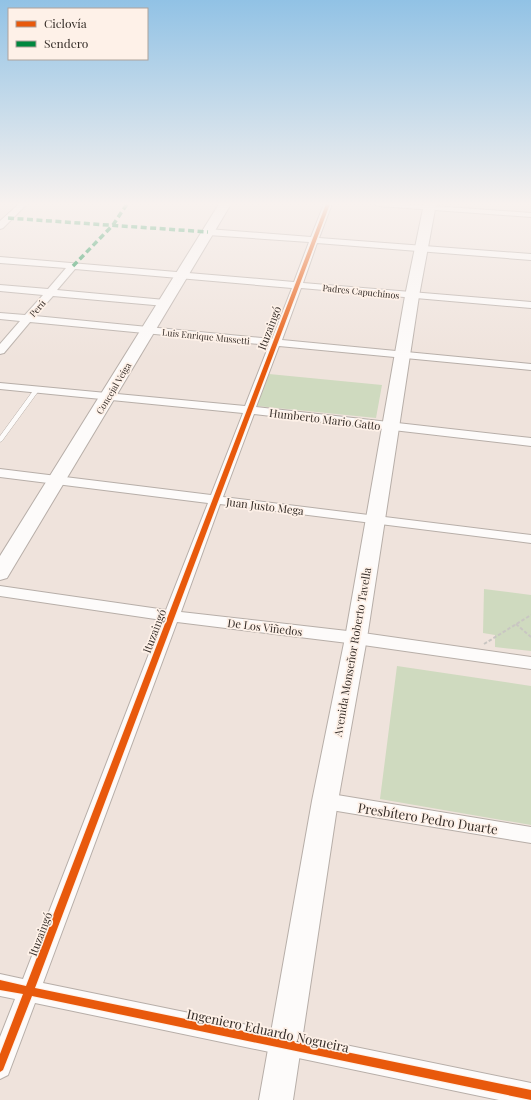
<svg xmlns="http://www.w3.org/2000/svg" width="531" height="1100" font-family="'Playfair Display',serif">
<rect width="100%" height="100%" fill="#efe3dc"/>
<!-- green -->
<path fill="#cfdabf" d="M269 374 382 385 376 418 257 406Z
M484 589 531 595V651L495 647V635L483 633Z
M397 666 531 686V825L380 799Z"/>
<g fill="none" stroke-linecap="round" stroke-linejoin="round">
<!-- lane casing -->
<g stroke="#b7aea8" stroke-width="1">
<path id="lane" d="M37 387 40 389 2 441 0 442V436L35 388Z"/>
</g>
<!-- street casing -->
<g stroke="#b7aea8" stroke-width="2">
<path id="street" d="M19 204H27L3 228 0 229V221Z
M324 204H332L319 238 531 254V260L317 243 303 283 531 302V308L301 288 282 340 531 364V370L279 346 256 407 531 438V446L254 414 223 497 531 535V543L220 504 181 612 356 632 531 657V669L356 644 177 622 43 983 531 1083V1100H499L35 1003 8 1075 0 1079V1037L15 999 0 996V974L23 979 162 620 0 596V586L166 610 208 503 0 477V469L211 495 243 413 0 389V383L245 406 269 345 30 322 4 353 0 354V344L20 321 0 319V313L25 315 43 295 0 291V285L48 289 66 268 0 263V257L294 282 309 242 208 235 204 232 208 229 311 237ZM75 269 292 288 272 339 35 316 53 296 165 306 170 303 165 300 57 290Z
M375 204H405L531 213V217L379 206Z
M325 793 531 827V843L325 809 319 807 316 801 319 795Z"/>
</g>
<!-- secondary casing -->
<g stroke="#b7aea8" stroke-width="2">
<path id="secondary" d="M219 204H231L10 573 7 578 0 580V556Z
M424 204H436L419 296 367 638 338 801 293 1100H259L312 801 345 638 405 296Z"/>
</g>
<!-- path -->
<path stroke="#c9c6c2" stroke-width="2" stroke-dasharray="3.5 2" stroke-linecap="butt" d="M516 624 531 637
M484 644 531 615"/>
<!-- lane -->
<use href="#lane" fill="#fdfbfa" fill-rule="evenodd"/>
<!-- street -->
<use href="#street" fill="#fdfbfa" fill-rule="evenodd"/>
<!-- secondary -->
<use href="#secondary" fill="#fdfbfa" fill-rule="evenodd"/>
<!-- quiet -->
<path stroke="#00873e" stroke-width="3.5" stroke-dasharray="6 3.5" stroke-linecap="butt" d="M8 218 208 232
M73 266 113 225 127 204"/>
<!-- cycleway casing -->
<g stroke="#fef1e8" stroke-width="2">
<path id="cycleway" d="M326 204H330L35 988 531 1090V1100L32 996 3 1070 0 1072V1054L23 994 0 990V980L26 986Z"/>
</g>
<!-- cycleway -->
<use href="#cycleway" fill="#e8590c" fill-rule="evenodd"/>
</g>
<!-- sky -->
<linearGradient id="sky" x2="0" y2="1"><stop stop-color="#91c2e5"/><stop offset="0.57" stop-color="#f8f2ef"/><stop offset="1" stop-color="#f8f2ef" stop-opacity="0"/></linearGradient>
<rect width="531" height="358" fill="url(#sky)"/>
<g text-anchor="middle" dominant-baseline="central" stroke-width="3.5" stroke-linejoin="round" paint-order="stroke">
<!-- far-street labels -->
<g font-size="9" fill="#342c27" stroke="#fef1e8">
<text transform="translate(361 291) rotate(6)">Padres Capuchinos</text>
<text transform="translate(37 308) rotate(-49)">Perú</text>
<text transform="translate(206 336) rotate(6)">Luis Enrique Mussetti</text>
<text transform="translate(113 388) rotate(-59)">Concejal Veiga</text>
</g>
<!-- street labels -->
<g font-size="11" fill="#342c27" stroke="#fef1e8">
<text transform="translate(269 328) rotate(-69)">Ituzaingó</text>
<text transform="translate(325 419) rotate(7)">Humberto Mario Gatto</text>
<text transform="translate(265 506) rotate(7)">Juan Justo Mega</text>
<text transform="translate(265 627) rotate(7)">De Los Viñedos</text>
<text transform="translate(154 631) rotate(-69)">Ituzaingó</text>
<text transform="translate(352 652) rotate(-80)">Avenida Monseñor Roberto Tavella</text>
<text transform="translate(40 934) rotate(-69)">Ituzaingó</text>
</g>
<!-- near-street labels -->
<g font-size="13" fill="#342c27" stroke="#fef1e8">
<text transform="translate(428 818) rotate(9)">Presbítero Pedro Duarte</text>
<text transform="translate(268 1030) rotate(12)">Ingeniero Eduardo Nogueira</text>
</g>
</g>
<!-- legend -->
<rect x="8" y="8" width="140" height="52" fill="#fef1e8" stroke="#ada29b"/>
<rect x="16" y="21" width="20" height="6" fill="#e8590c" stroke="#ada29b"/>
<text x="44" y="28" font-size="12" fill="#342c27">Ciclovía</text>
<rect x="16" y="41" width="20" height="6" fill="#00873e" stroke="#ada29b"/>
<text x="44" y="48" font-size="12" fill="#342c27">Sendero</text>
</svg>
